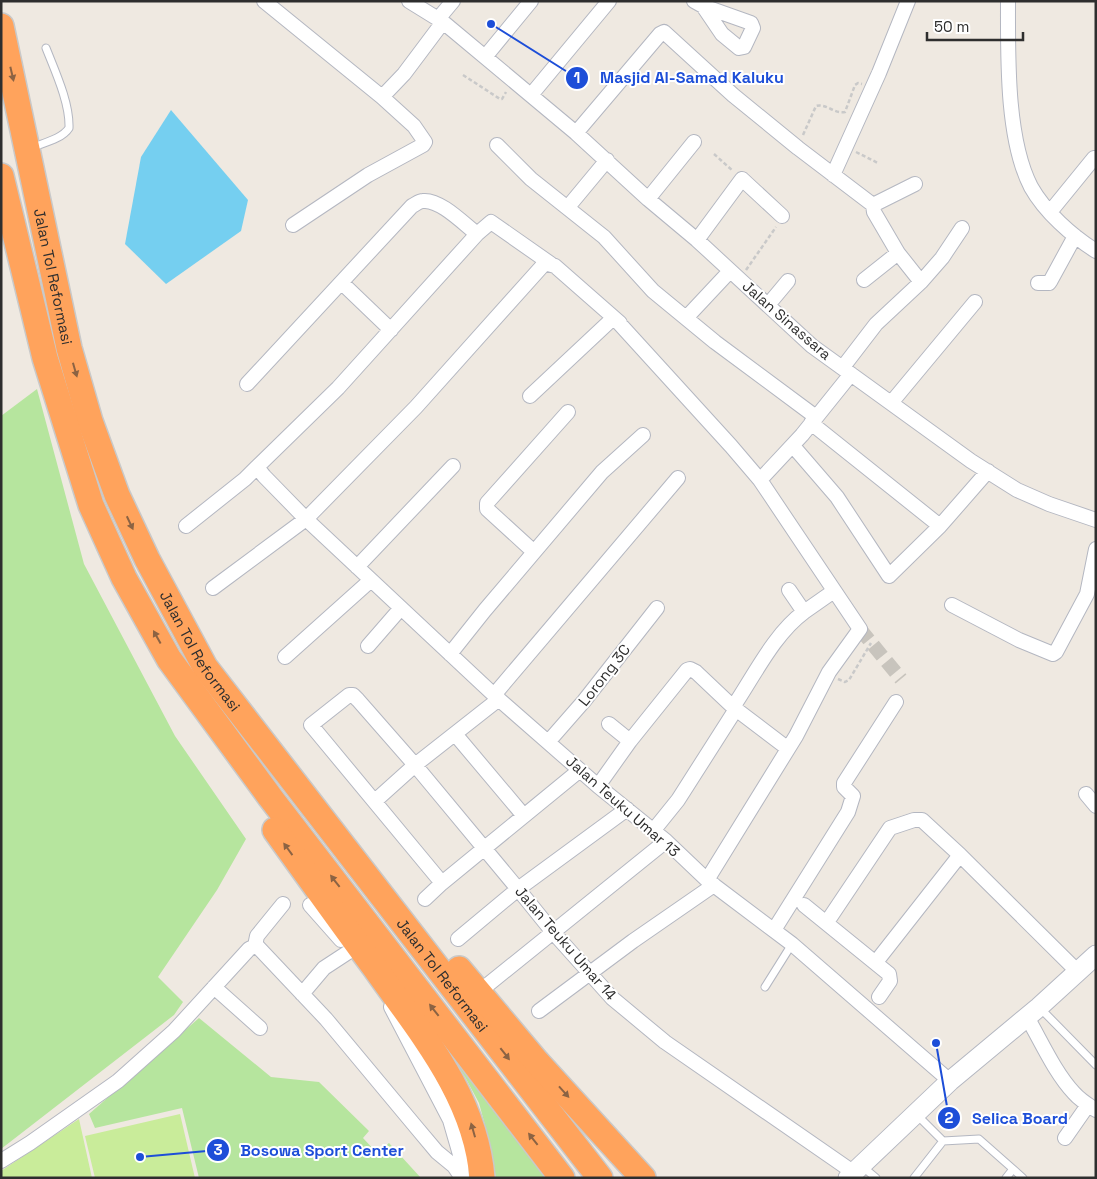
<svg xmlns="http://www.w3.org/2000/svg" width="1097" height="1179" font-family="'Space Grotesk',sans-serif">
<rect width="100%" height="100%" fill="#efe9e1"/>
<!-- green -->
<path fill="#b6e59e" d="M37 389 84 564 175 736 246 839 217 890 158 977 183 1002 174 1015 1 1149V416Z
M398 978 547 1178H496L489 1140 479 1103 465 1077Z
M199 1018 271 1077 319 1082 369 1131 363 1138 377 1153 389 1143 421 1178H199L182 1108 95 1128 89 1114Z"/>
<!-- pitch -->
<path fill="#c9ec9a" d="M180 1114 195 1178H95L85 1136Z
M79 1119 92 1178H1V1171Z"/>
<!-- water -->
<path fill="#75cff0" d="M171 110 248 200 241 231 166 284 125 244 141 157Z"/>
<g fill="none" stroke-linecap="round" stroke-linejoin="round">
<!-- minor-tunnel -->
<path stroke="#c8c4bd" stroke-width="14" stroke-dasharray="14 7" stroke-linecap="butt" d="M860 629 901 679"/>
<!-- service casing -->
<g stroke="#b4b7c1" stroke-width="9">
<path id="service" d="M31 148C43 143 62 139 69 128 70 103 55 71 46 48
M765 987 792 944
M1039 1007 1096 1065
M917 1115 943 1141
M863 1167 876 1178
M1013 1169 1023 1178
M914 1178 943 1141 979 1139 1013 1169 1006 1178"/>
</g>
<!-- minor casing -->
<g stroke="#b4b7c1" stroke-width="16">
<path id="minor" d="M264 1 382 97 414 126 425 142 423 145 368 175 293 225
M409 1 443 22 576 133 648 199 697 240 812 346 971 461 1017 490 1049 504 1096 520
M694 1 703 6 722 34 739 48 744 47 753 28 751 23 703 6
M1008 1C1008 55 1006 139 1031 187 1045 212 1072 236 1096 251
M438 19 453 1
M485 57 531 1
M531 95 609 1
M382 97 404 74 443 22
M576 133 660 34 664 32 733 95 798 148 873 205 874 212 898 253 921 282
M497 145 531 179 604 237 653 291 715 342 816 417
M833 175 879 73 908 1
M648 199 694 142
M873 205 915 184
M568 207 607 160
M1050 212 1094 158
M697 240 742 179 782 216
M864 280 898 253
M342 283 391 330
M1038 283H1049L1051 280 1075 236
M768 305 788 281
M686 318 730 271
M843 367 876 324 921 282 942 258 962 228
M247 384 412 206C416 204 419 201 423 201 440 199 464 224 477 234
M530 396 609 322 613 320 618 322 731 446 760 480 860 629 829 672 796 736 707 880
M891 403 975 302
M811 423 940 526
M793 446 837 497 889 576 940 526 988 471
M257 467 338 388 477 234 491 222 551 264
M760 480 802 435 851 374
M186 526 245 479 257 467 264 476 306 519 416 407 545 263 555 266 620 323
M534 552 487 509V503L568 412
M357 567 453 466
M213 588 306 519 494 695 598 786 666 841 707 880 792 944 950 1081
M789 590 804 612 834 591
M952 605 1019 640 1053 654 1056 652 1087 594 1096 549
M368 646 401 608
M450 654 485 610 602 472 643 435
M285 657 371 580
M494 695 678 478
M499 699 415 765 518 889 552 931 612 998 665 1042 853 1172
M733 707C754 676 774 634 804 612
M609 724 630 741
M455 734 524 816
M549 741 584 701 657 608
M598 786 630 741 687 670 690 669 696 672 733 707 787 748
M1086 794 1096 806
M375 801 415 765 358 700 353 695H349L311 725 442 883 580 770
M653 831 678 800 736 709
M425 899 442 883
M310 905 341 940
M804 905 889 974 890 981 879 997
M827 922 890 828 914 820H922L960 855 1077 971
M774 930 848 812 853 796 844 787V783L896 702
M458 939 518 889 627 809
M255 946 258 947 326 1019 416 1127 437 1152 454 1166 462 1178
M255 946 257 936 283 904
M876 962 960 855
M214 987 260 1028
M485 987 666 841
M302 994 324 968 350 951
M391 1007 450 1120 461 1158 462 1178
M539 1011 633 941 714 885
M1027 1017C1041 1041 1055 1073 1074 1093 1080 1100 1088 1105 1096 1110
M1065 1138 1088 1105
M1 1161 30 1143 118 1081 174 1031 249 949 255 946"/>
</g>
<!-- secondary casing -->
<g stroke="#b4b7c1" stroke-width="21">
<path id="secondary" d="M848 1178 950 1081 1039 1007 1096 955"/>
</g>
<!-- motorway casing -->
<g stroke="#c9c9c9" stroke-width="28">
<g id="motorway">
<path id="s1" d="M1 26 69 348 90 421 117 495 147 559 205 667 600 1178"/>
<path d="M1 176 45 358 91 505 124 578 169 659 270 797 562 1178"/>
<path d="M275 830C308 876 341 922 375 968 420 1032 476 1097 482 1178"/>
<path d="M459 969 537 1062 643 1178"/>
</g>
</g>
<!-- path -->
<path stroke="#c9c9c9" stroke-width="2.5" stroke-dasharray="4 2.5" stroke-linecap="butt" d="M463 75 500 99H502L506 92
M803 135 816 106C826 103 834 114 845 112L855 85 858 83 862 84
M856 152 878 163
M714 154 733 171
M746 270 776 227
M838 679 845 682 849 680 871 643"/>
<!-- service -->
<use href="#service" stroke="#fff" stroke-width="7"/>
<!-- minor -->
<use href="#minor" stroke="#fff" stroke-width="14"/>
<!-- secondary -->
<use href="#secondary" stroke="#fff" stroke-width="19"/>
<!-- motorway -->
<use href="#motorway" stroke="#ffa35c" stroke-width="25"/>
</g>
<!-- one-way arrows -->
<defs><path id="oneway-solid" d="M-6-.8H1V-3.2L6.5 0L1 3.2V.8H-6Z" transform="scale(1.25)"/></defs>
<g fill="#8c6343">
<use href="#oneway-solid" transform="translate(12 74) rotate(77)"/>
<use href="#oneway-solid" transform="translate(75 370) rotate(74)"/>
<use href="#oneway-solid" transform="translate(130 523) rotate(65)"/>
<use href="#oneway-solid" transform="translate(157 637) rotate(-119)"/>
<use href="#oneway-solid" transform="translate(288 849) rotate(-126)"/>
<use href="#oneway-solid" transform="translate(335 881) rotate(-128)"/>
<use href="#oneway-solid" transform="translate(434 1010) rotate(-128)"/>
<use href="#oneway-solid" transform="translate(505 1054) rotate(52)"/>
<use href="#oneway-solid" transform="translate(564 1092) rotate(48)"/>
<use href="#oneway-solid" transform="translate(473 1130) rotate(-106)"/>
<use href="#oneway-solid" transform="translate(533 1139) rotate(-128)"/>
</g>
<g text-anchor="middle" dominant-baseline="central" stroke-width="4" stroke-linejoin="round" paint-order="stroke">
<!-- street labels -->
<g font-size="15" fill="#2e2e2e" stroke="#fff">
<text stroke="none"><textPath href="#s1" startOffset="256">Jalan Tol Reformasi</textPath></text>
<text transform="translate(787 320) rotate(41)">Jalan Sinassara</text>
<text stroke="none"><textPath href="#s1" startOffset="661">Jalan Tol Reformasi</textPath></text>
<text transform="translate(604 675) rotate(-52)">Lorong 3C</text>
<text transform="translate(623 806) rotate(41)">Jalan Teuku Umar 13</text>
<text transform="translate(566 943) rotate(49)">Jalan Teuku Umar 14</text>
<text stroke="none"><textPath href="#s1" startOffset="1066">Jalan Tol Reformasi</textPath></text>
</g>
</g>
<!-- callouts -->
<path fill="none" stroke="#1d4ed8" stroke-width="2" d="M491 24L577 78M936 1043L949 1118M140 1157L218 1150"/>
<g fill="#1d4ed8" stroke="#fff" stroke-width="2">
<circle cx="491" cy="24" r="5"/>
<circle cx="936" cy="1043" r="5"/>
<circle cx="140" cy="1157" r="5"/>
<circle cx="577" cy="78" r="12"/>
<circle cx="949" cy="1118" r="12"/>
<circle cx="218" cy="1150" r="12"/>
</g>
<g font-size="15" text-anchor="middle" font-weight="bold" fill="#fff">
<text x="577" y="83">1</text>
<text x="949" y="1123">2</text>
<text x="218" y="1155">3</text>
</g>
<g font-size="16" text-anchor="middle" font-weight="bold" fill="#1d4ed8" stroke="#fff" stroke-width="4" stroke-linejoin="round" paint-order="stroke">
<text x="692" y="83">Masjid Al-Samad Kaluku</text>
<text x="1020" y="1124">Selica Board</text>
<text x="322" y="1156">Bosowa Sport Center</text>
</g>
<!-- border -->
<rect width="1097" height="1179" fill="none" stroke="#2e2e2e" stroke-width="5"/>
<!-- scale -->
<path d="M927 32v8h96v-8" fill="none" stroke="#2e2e2e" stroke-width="2.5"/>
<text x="934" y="32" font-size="15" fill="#2e2e2e" stroke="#ffffff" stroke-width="4" paint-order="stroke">50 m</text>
</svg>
